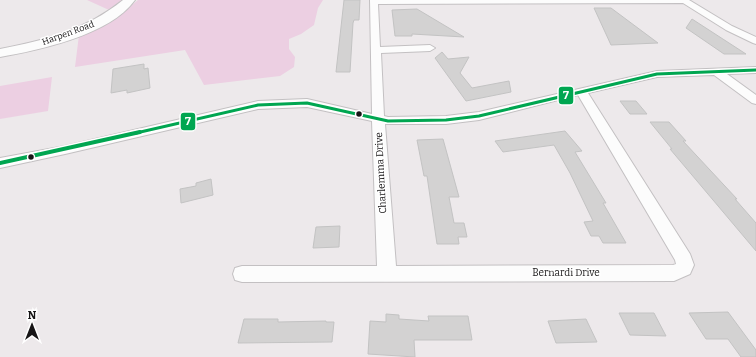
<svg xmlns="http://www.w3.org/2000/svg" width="756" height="357" font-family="Bitter,serif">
<rect width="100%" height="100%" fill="#ede9eb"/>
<!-- green -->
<path fill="#eccfe2" d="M87 0H122L109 10Z
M138 0H323L318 8 314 25 301 34 289 39V49L295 57 294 67 280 76 204 85 185 50 75 67 79 35 119 16Z
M52 77 48 111 0 119V86Z"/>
<!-- building -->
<path fill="#d3d2d2" stroke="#c3c3c3" d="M344 0H360L359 20H354L353 23 350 72H336Z
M594 8H611L658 43 611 45Z
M417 9 464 37 412 34V36H395L392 10Z
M692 19 746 54H724L686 28Z
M442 52 448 59 469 57 460 73 472 88 509 81 511 92 466 101 435 58Z
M144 64V69L148 68 150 88 127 93V90L111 93 113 69Z
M620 101H636L647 114H630Z
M650 122H669L686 141H683L737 199H735L756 223V251L670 149H672Z
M565 131 582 151 575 152 606 203H603L626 243H603L599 236H591L584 222 593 221 570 173 554 145 503 152 495 141Z
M443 139 459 197H449L454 223H464L467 237H458L459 244H437L427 176H424L417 140Z
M211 179 213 195 181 203 180 189 196 186V183Z
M340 226 339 247 313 248 316 227Z
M728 312 756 350V357H741L728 339H706L689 313Z
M619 313H654L666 336 630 335Z
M386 314 399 315V319L429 321 428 316H468L472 340H414L415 357 368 354 370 321 386 322Z
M244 319H278V322L326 321V322H334L332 342 238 343Z
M586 319 597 342 556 343 548 321Z"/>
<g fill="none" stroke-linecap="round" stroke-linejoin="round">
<!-- street casing -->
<g stroke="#c3c0c2" stroke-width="2">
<path id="street" d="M370 0H689L732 26 756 37V44L753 43 726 30 683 3 378 4 380 47 430 45 435 48 430 51 381 53 384 116 388 117 446 116 479 112 657 71 756 67V73L727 74 756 95V104L752 103 714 75 657 77 588 93 690 254 694 265 690 274 674 281 242 282 235 280 233 274 235 268 242 266H377L372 121 307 107 258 109 65 154 0 168V158L65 146 258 101 307 99 372 114ZM578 95 675 260 676 264 673 265 396 266 385 124H446L479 120Z"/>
</g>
<!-- secondary casing -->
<g stroke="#c3c0c2" stroke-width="2">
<path id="secondary" d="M123 0H135C110 35 40 50 0 57V49C46 40 86 30 123 0Z"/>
</g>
<!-- street -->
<use href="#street" fill="#fcfcfc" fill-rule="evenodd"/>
<!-- secondary -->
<use href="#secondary" fill="#fcfcfc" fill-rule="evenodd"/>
<!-- bus-1-far1 casing -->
<g stroke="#fff" stroke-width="5.5">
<path id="bus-1-far1" d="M136 133 258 105 307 103 388 121 446 120 479 116 657 74 756 70"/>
</g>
<!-- bus-1 casing -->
<g stroke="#fff" stroke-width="7">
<path id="bus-1" d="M0 163 140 132"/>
</g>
<!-- bus-1-far1 -->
<use href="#bus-1-far1" stroke="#00a651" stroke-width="3"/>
<!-- bus-1 -->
<use href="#bus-1" stroke="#00a651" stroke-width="4"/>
</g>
<!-- markers -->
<g fill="#171516" stroke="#fff" stroke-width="1.5">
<circle cx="359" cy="114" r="3.5"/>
<circle cx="31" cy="157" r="3.5"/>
</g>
<g text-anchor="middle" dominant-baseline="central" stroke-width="3" stroke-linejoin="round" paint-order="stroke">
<!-- far-street labels -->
<g font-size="9" fill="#171516" stroke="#fff">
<text transform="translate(68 33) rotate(-20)">Harpen Road</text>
</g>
<!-- street labels -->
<g font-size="10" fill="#171516" stroke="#fff">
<text transform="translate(381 173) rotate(-93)">Charlemma Drive</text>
<text x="566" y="273">Bernardi Drive</text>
</g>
</g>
<g stroke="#fff" stroke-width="1.5">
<rect x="558" y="86" width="16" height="19" rx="4" fill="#00a651"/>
<rect x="180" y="112" width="16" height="19" rx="4" fill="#00a651"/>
</g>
<g font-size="11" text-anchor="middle" font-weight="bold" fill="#fff">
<text x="566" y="99">7</text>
<text x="188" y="125">7</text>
</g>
<!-- north arrow -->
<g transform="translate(32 325)" stroke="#ffffff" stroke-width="3" paint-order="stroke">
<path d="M0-3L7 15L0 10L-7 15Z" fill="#171516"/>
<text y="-6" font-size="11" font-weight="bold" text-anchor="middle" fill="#171516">N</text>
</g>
</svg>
